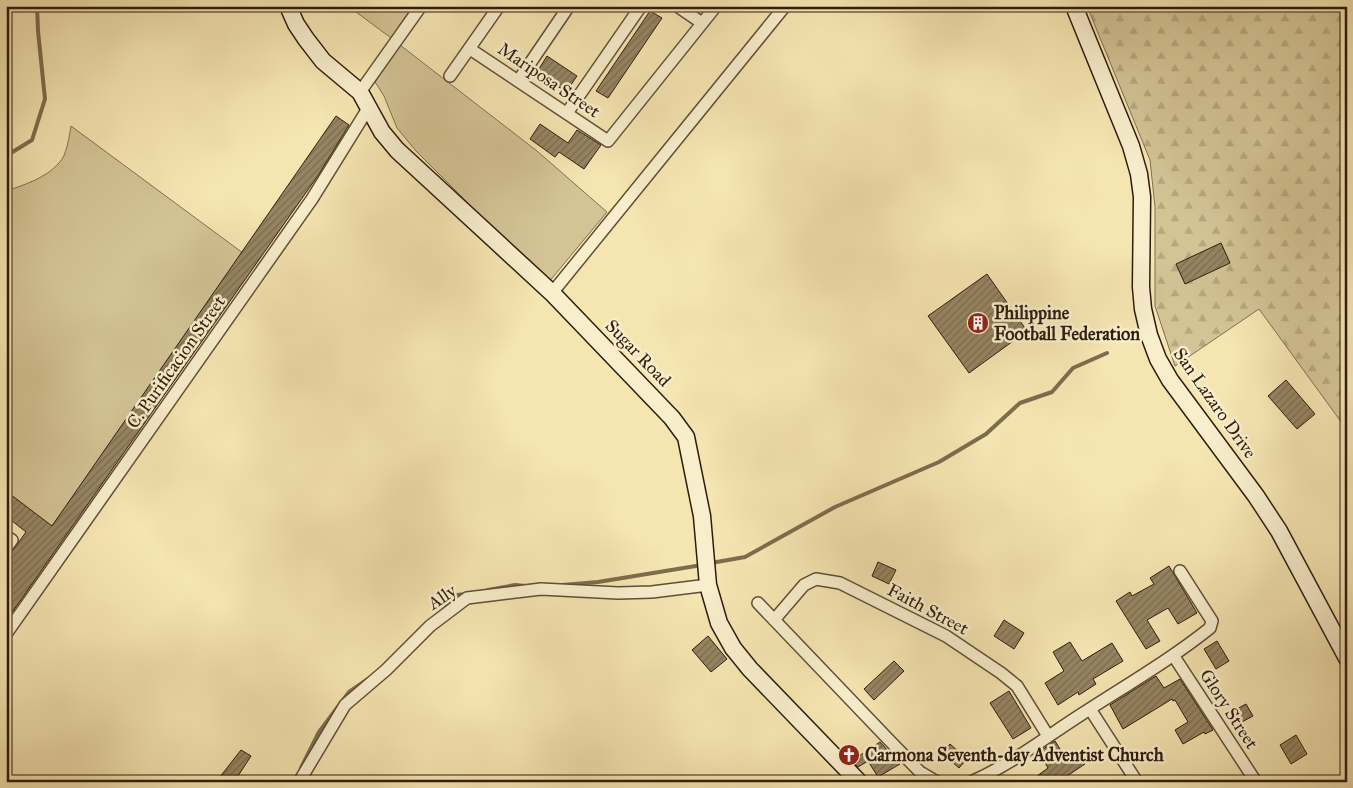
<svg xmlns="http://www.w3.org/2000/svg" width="1353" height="788" font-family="'IM FELL Great Primer',serif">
<defs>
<pattern id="forest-firs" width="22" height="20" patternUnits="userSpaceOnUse" patternTransform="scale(1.25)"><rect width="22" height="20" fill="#d3c395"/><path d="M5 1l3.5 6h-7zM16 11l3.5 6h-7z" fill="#b5a77f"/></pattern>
<pattern id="building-hatch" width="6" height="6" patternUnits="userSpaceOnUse" patternTransform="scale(1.25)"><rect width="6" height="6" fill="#968562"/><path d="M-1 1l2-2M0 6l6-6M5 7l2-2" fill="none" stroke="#7b6c4f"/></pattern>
</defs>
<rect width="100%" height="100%" fill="#f5e5b1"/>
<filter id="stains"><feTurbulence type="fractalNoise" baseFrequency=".004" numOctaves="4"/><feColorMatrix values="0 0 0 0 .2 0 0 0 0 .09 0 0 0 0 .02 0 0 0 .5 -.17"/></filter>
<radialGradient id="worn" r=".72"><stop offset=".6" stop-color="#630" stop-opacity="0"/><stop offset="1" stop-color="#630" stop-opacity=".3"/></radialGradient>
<!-- green -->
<path fill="#d3c395" stroke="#817051" d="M348 6H413L391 38Z
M400 45 537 151 607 212 548 283 416 151 397 128 384 96 375 82Z
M71 126 247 256 44 537 6 507V191C24 185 46 178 59 163 67 155 69 137 71 126Z"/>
<!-- forest -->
<path fill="url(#forest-firs)" stroke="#817051" d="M1087 6H1347V430L1259 309 1175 366 1155 306V207L1150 160Z"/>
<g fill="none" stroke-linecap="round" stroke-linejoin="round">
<!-- stream -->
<path stroke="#7e6c4e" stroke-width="4" d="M6 156 32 140 45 99 38 31 37 6
M711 563 745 557 835 507 939 462 986 434 1020 403 1052 392 1073 368 1107 353
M563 585 598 582 702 565
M488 590 515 585 526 586
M441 612 457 595 466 594
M301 768 319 732 349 692 368 679"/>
</g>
<!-- building -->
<path fill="url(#building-hatch)" stroke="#2f1c0d" d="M650 11 662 18 608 98 596 91Z
M547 56 577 76 566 92 537 72Z
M336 116 349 125 319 174 6 621V560L26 532 6 516V491L52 526Z
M540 124 568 143 577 130 601 145 584 169 559 152 555 157 530 139Z
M1221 243 1230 263 1185 284 1176 264Z
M987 274 1027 331 969 373 928 316Z
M1286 380 1315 414 1297 429 1268 396Z
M878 562 896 570 889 584 872 576Z
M1169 566 1197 613 1178 624 1168 608 1147 620 1160 641 1146 649 1116 601 1130 592 1132 596 1154 584 1150 578Z
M1004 620 1024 633 1014 649 994 636Z
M708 636 727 659 711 672 692 650Z
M1217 641 1229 661 1216 669 1204 649Z
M1070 642 1082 661 1112 643 1123 661 1093 679 1096 684 1079 695 1078 692 1058 705 1045 683 1064 671 1053 652Z
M894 661 904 671 874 700 864 689Z
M1156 676 1164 688 1180 679 1213 730 1205 734 1204 732 1183 744 1175 730 1188 722 1175 700 1173 701 1172 699 1123 729 1110 705Z
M1009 691 1031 728 1013 739 990 703Z
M1246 704 1253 716 1240 723 1233 711Z
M1296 735 1307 754 1291 764 1280 745Z
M1055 741 1065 757 1076 750 1085 764 1058 782H1041L1037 776 1048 768 1039 752Z
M880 742 900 764 878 777 868 761 858 767 843 751 850 747 859 756Z
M950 744 967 759 959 768 942 753Z
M241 750 251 756 238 776 247 782H216Z"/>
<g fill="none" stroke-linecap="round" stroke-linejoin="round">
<!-- street casing -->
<g stroke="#604e36" stroke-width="14">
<path id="street" d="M677 6 702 23
M470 49 608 141 716 6
M450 76 499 6
M518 81 569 6
M360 92 421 6
M567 113 641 6
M552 293 785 6
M6 536 12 540 6 548
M758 603 889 740 920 772 937 782
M774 620 804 585 816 579 840 583 946 636 1001 673 1017 686 1048 736
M6 634 312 199 369 107
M1173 655 1256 782
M1090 709 1137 782
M299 782 345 705 386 670 430 626 467 598 541 589 618 593 652 592 708 585
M971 782C1010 765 1046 737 1082 714 1125 686 1170 660 1210 628L1212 621 1180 571"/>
</g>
<!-- secondary casing -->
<g stroke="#2f1c0d" stroke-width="19">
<path id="secondary" d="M288 6 296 24 306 39 323 61 360 92 382 132 397 150 552 293 672 418 686 437 702 516 708 585 719 623 733 648 750 669 859 782
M1074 6 1131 146 1139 174 1142 197 1141 287 1143 309 1149 335 1158 359 1170 380 1256 496 1279 531 1347 658"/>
</g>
<!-- street -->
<use href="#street" stroke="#f8eecc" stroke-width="11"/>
<!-- secondary -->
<use href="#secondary" stroke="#f8eecc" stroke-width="16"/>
</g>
<!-- icons -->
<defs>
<g id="building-disc" transform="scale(1.125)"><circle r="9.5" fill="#8f2418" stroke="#f8eecc"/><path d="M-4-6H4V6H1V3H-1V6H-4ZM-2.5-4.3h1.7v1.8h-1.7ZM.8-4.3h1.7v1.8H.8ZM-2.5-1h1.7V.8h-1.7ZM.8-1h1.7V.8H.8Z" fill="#fff"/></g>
<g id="church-disc" transform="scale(1.125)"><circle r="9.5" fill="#8f2418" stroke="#f8eecc"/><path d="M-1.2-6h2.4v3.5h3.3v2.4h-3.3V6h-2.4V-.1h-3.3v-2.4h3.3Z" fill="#fff"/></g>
</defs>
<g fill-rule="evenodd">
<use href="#building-disc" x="978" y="323"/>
<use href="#church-disc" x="849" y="755"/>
</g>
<g text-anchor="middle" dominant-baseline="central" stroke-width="5" stroke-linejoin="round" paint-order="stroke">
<!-- street labels -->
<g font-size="18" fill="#2f1c0d" stroke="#f8eecc">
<text transform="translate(549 80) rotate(34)">Mariposa Street</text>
<text transform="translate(638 353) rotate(46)">Sugar Road</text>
<text transform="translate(176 362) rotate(-55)">C. Purificacion Street</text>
<text transform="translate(1215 403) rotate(55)">San Lazaro Drive</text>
<text transform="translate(442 597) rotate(-34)">Ally</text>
<text transform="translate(928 609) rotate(28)">Faith Street</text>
<text transform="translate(1229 709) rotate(57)">Glory Street</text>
</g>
<!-- poi labels -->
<g font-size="18" font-weight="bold" fill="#2f1c0d" stroke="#f8eecc" text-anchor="start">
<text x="994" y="313">Philippine<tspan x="994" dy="21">Football Federation</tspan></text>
<text x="865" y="755">Carmona Seventh-day Adventist Church</text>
</g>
</g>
<!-- margin -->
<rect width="1353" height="788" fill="none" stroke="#f5e5b1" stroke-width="25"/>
<rect x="8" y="8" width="1338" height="773" fill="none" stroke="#2f1c0d" stroke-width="2.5"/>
<rect x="12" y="12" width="1328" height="763" fill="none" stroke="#2f1c0d"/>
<rect width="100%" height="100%" filter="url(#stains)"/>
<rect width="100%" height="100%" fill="url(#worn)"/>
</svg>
